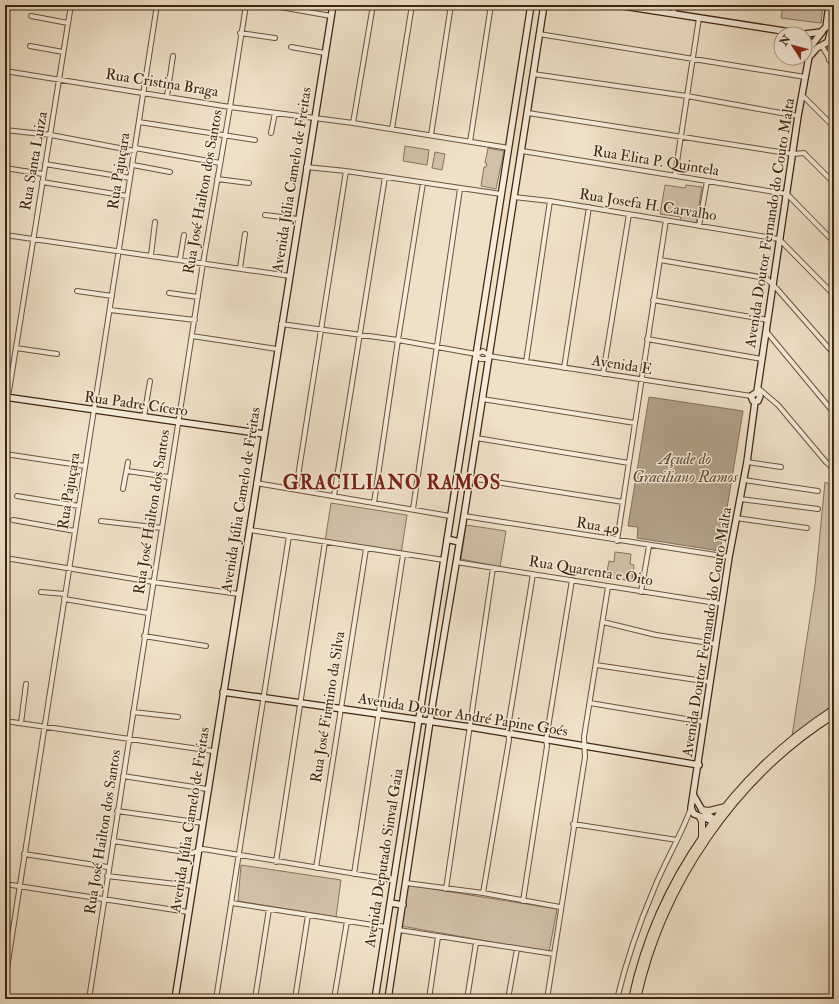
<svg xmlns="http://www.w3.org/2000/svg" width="839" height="1004" font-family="'IM FELL Double Pica',serif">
<rect width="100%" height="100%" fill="#efe1c8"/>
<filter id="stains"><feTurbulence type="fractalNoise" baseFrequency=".005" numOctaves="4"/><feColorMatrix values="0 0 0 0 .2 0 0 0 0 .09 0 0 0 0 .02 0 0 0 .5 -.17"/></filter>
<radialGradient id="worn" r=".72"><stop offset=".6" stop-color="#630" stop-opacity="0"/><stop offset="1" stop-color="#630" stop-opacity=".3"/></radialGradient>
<!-- green -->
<path fill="#d1c1a9" stroke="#87735c" d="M783 5H823L821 23 781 18Z
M405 146 429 150 427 165 403 161Z
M488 148 504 151 496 189 481 186 484 167H486L487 164 485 163Z
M435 152 445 154 442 170 432 168Z
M665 185 685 188 686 185 702 187 696 224 680 222 681 217 660 214Z
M825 482 834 486V704L792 736 815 585Z
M331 503 407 515 401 554 325 541Z
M466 525 506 531 500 567 461 559Z
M615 552 631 554 630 564 634 565 632 581 606 577 609 561 614 562Z
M241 865 341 880 336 917 238 901Z
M408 885 557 909 549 952 401 926Z"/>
<!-- water -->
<path fill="#b2a189" stroke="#836f59" d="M649 397 743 411 720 551 637 538 638 527 628 526Z"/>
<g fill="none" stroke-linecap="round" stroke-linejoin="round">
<!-- street casing -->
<g stroke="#6a543e" stroke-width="6">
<path id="street" d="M269 5 331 16
M673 14 675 5
M31 16 68 23
M240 33 275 38
M539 34 805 77
M30 46 63 52
M822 46 834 67
M291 47 325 53
M829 60 831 39
M5 71 230 107 353 123 509 148
M533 74 687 96 798 116
M802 95 834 127
M167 96 173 56
M528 113 793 154 804 153 834 183
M139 122 255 140
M353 123 373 5
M392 129 412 5
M5 130 51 135 135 151
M271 133 275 113
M431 135 451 5
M470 142 491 5
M135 148 220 163
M522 151 787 194 834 242
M45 164 130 178
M133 165 170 172
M306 167 346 171 501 194
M5 168 43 174
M675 175 699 18
M217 179 249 183
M42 182 127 196
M514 197 550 201 779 239 834 295
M265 215 298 219
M699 226 707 181
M5 235 290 276
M151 255 155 222
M180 259 184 235
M660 260 766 278 777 289 834 354
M240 268 245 234
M77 291 112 296
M169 293 198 297
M653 300 768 320
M110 310 195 320
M281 324 398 340 476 354 480 359H486L489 356
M766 331 834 413
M192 336 277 349
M647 339 762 359
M16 348 57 354
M477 354 483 351 489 356 751 396
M526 362 550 201
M564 368 589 207
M603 374 629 214
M758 388 778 405 826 462 834 469
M482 399 635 423
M5 416 71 5
M144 417 150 381
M476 438 629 463
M5 454 85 466
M747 462 781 467
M127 471 169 477
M470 478 623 502
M744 480 818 491
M256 483 450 516
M123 489 128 462
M296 489 346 171
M17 496 79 506
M334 496 385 177
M740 499 818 509
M374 503 398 340 423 183
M413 509 460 189
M464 516 729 557
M736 518 807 528
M13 520 75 531
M101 521 162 528
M250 530 444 560
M617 541C633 434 649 327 666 220
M5 558 153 582 239 594
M456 562 722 604
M41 592 65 594
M641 592 649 546
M64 599 148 613
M603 622 656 635 716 644
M144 636 206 646
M596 665 710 682
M5 701 7 687
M590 703 704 722
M133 712 178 717
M5 721 213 751
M21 723 26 684
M123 776 207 789
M117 811 203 823
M573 824 677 840
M113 841 192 853 203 849 393 880
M24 854 108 867
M276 862 325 542
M316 868 366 549
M354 874 403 555
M107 876 193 886
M406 883 483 893 560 907
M5 884 188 912
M446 889 493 568
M483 893 509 740 508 727 533 574
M523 901 547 746 546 740 572 580
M232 903 386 927
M399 930 554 954
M5 981 157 5
M89 999 203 263 230 107 246 5
M216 999 289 536
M255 999 269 909
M295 999 308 915
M334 999 347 921
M429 999 438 937
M467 999 476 943
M508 999 517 949
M547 999 585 757 584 737 608 587
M617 999C626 962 639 924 654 889 665 861 681 836 691 808"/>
</g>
<!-- secondary casing -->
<g stroke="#3d2510" stroke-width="8">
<path id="secondary" d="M617 5 803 34
M805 34 821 32 826 27 829 5
M811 46 822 32
M809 57 817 48 828 42 834 17
M5 397 264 434
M755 402 753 401 751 396 757 392
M447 539 459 542
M223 692 470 727 699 765
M694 796 702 810 712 818
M715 825 710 820 694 814 691 808 729 557 747 462 755 402 758 401 760 396 757 392 798 116 811 46 806 34
M390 903 403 905
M175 999 333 5
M375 999 531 5
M388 999 433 701 464 516 544 5"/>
</g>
<!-- primary casing -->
<g stroke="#3d2510" stroke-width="8">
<path id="primary" d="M702 810 709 811 725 807
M700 817 702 822V837
M632 999C657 881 733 774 834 709
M637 999C662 885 735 777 834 715"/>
</g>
<!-- street -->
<use href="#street" stroke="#f5ecdb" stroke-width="4"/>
<!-- secondary -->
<use href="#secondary" stroke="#f5ecdb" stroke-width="5.5"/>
<!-- primary -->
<use href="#primary" stroke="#efe1c8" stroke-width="6"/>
</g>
<g text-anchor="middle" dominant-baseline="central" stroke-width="3" stroke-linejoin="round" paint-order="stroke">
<!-- street labels -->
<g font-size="15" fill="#3d2510" stroke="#f5ecdb">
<text transform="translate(162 83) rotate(9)">Rua Cristina Braga</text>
<text transform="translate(34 161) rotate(-80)">Rua Santa Luiza</text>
<text transform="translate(656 161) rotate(9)">Rua Elita P. Quintela</text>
<text transform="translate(119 171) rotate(-81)">Rua Pajuçara</text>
<text transform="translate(292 180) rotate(-81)">Avenida Júlia Camelo de Freitas</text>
<text transform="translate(203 192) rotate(-80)">Rua José Hailton dos Santos</text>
<text transform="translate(648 205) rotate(9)">Rua Josefa H. Carvalho</text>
<text transform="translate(770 223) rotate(-81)">Avenida Doutor Fernando do Couto Malta</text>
<text transform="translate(622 365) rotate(9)">Avenida E</text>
<text transform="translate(136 404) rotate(8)">Rua Padre Cícero</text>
<text transform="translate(69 491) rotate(-81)">Rua Pajuçara</text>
<text transform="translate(241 500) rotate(-81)">Avenida Júlia Camelo de Freitas</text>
<text transform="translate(152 512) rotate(-81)">Rua José Hailton dos Santos</text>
<text transform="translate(598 526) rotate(9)">Rua 49</text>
<text transform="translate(591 571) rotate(9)">Rua Quarenta e Oito</text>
<text transform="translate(707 632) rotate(-81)">Avenida Doutor Fernando do Couto Malta</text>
<text transform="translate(328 707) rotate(-81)">Rua José Firmino da Silva</text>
<text transform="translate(463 715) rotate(9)">Avenida Doutor André Papine Goés</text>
<text transform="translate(190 820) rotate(-81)">Avenida Júlia Camelo de Freitas</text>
<text transform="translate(103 832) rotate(-81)">Rua José Hailton dos Santos</text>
<text transform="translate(384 858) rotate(-81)">Avenida Deputado Sinval Gaia</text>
</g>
<!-- water labels -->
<g font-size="16" font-style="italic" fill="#604a34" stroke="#f5ecdb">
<text x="685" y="459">Açude do<tspan x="685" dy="18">Graciliano Ramos</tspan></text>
</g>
<!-- district labels -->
<g font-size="19" font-weight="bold" letter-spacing="1" fill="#7a1f14" stroke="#f5ecdb">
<text x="392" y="483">GRACILIANO RAMOS</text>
</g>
</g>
<!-- margin -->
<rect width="839" height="1004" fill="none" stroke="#efe1c8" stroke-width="20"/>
<rect x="6" y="6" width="827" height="992" fill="none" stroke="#3d2510" stroke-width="2"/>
<rect x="10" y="10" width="819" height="984" fill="none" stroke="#3d2510"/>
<!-- north arrow -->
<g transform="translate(793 46) rotate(306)"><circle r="19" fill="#f5ecdb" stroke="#ab9c8a"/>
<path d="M0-3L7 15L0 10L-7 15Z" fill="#8f2418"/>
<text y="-6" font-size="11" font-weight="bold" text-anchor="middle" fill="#3d2510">N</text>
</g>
<rect width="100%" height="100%" filter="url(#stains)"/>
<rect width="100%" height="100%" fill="url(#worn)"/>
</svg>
